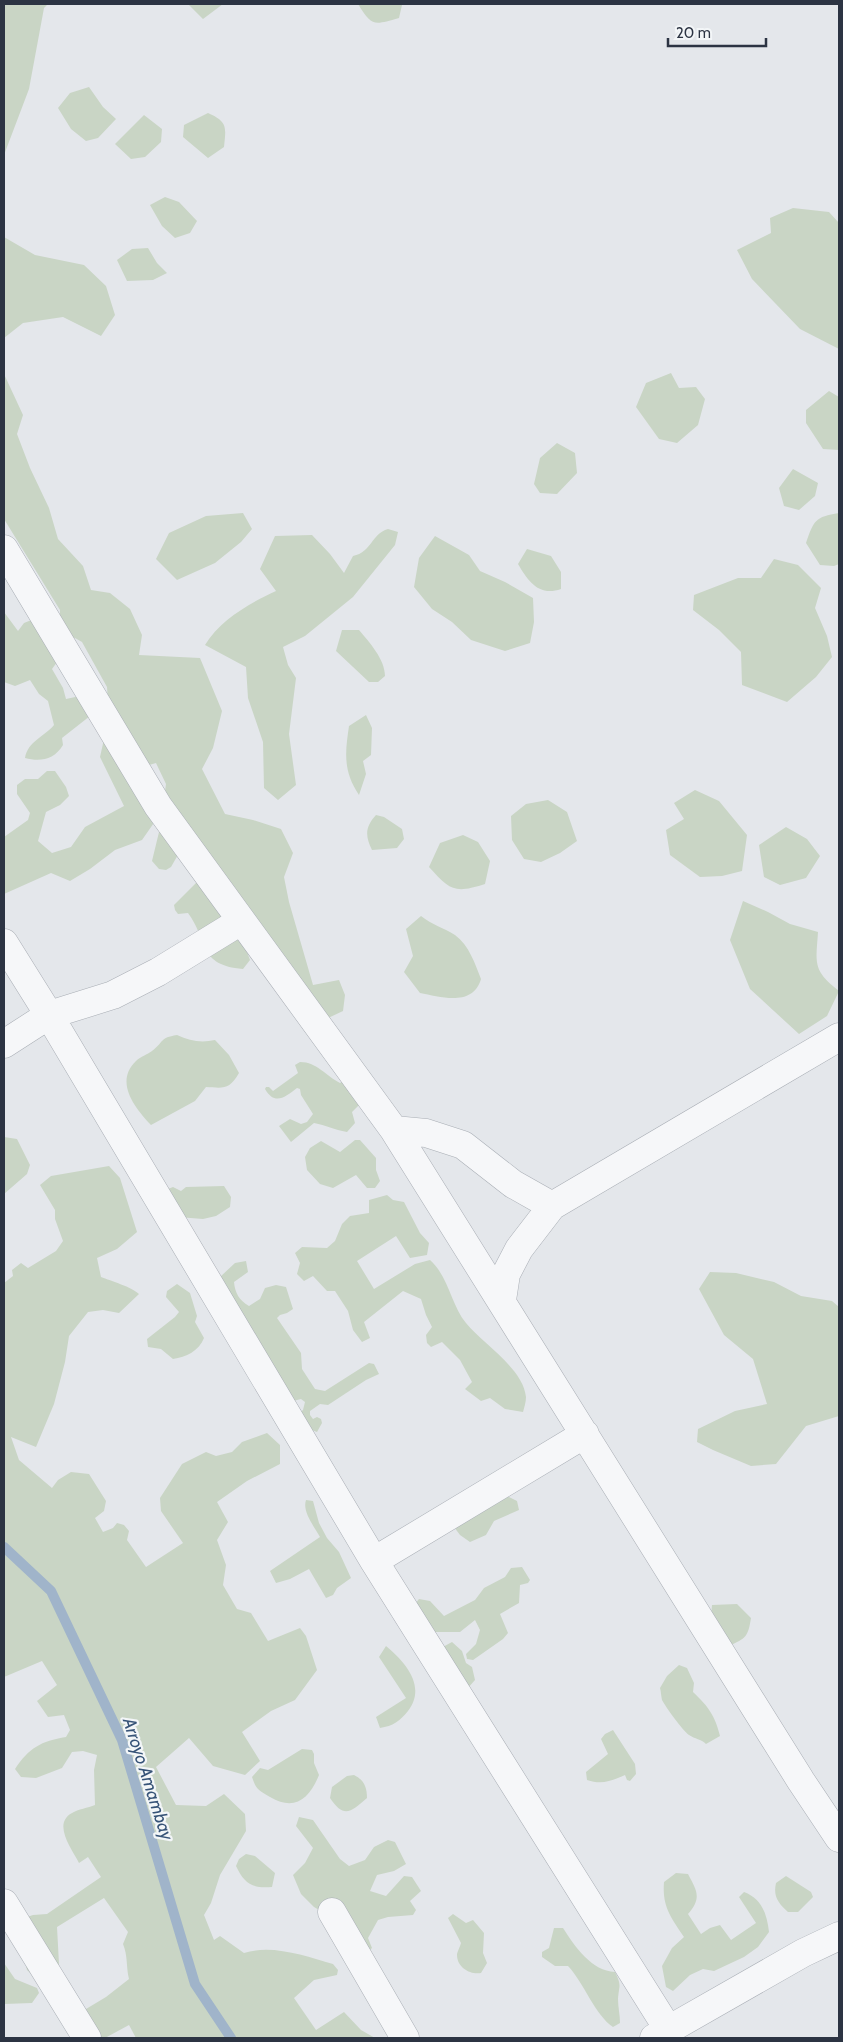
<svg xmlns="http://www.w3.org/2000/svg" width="843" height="2042" font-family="Cabin,sans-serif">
<rect width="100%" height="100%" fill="#e4e7eb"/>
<!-- green -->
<path fill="#c9d5c5" d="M4 4H48L44 8 29 89 4 155Z
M188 4H223L203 19Z
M358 4H402V5L399 18C374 25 372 27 358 4Z
M89 87 103 107 116 119 98 138 86 141 71 129 58 108 70 93Z
M208 113C228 122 226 127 224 147L208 158 183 137 184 125Z
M144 115 162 129 161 142 145 157 131 159 115 144Z
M165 197 179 202 197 221 190 233 175 238 162 226 150 205Z
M793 208 829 212 839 223V349L800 329 752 279 737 250 771 233 770 218Z
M4 237 35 255 84 265 106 286 115 315 101 336 63 317 23 323 4 338Z
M148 248 157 263 167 273 153 280 127 281 117 260 132 249Z
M671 373 679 388 696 387 705 399 698 425 677 443 659 439 636 407 646 383Z
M4 374 23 415 17 434 30 468 49 508 58 539 83 566 91 590 110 593 130 609 142 635 139 655 200 658 222 711 213 748 202 769 225 814 253 820 281 829 293 853 284 877 289 902 313 985 339 980 345 995 343 1011 326 1019 244 944 250 960 243 969C198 965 209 942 188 913L178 914 175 910 174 905 198 881 179 853 171 867 166 870 159 869 152 861 160 828 166 784 156 763 139 768 158 817 142 840 115 850 90 869 70 881 51 873 4 894V837L28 820 30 813 17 794V785L25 779H38L47 771H55L66 787 69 796 60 805 46 812 38 841 52 853 71 847 85 827 124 806 100 757 109 717 107 687 82 642 75 638 67 637 60 622V610L4 519Z
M829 391 839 397V450L823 449 806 423V410Z
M557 443 575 453 577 473 557 494 540 493 534 484 540 458Z
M793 469 818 483 815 496 799 510 784 506 779 488Z
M243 513 252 529 241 542 215 563 177 580 156 559 169 533 206 516Z
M839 513V564L834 566 820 565 806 543C814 520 815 517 839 513Z
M388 529 398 532 395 545 353 597 305 636 283 647 288 665 296 678 289 734 296 785 278 800 264 788 263 742 248 698 246 667 205 645C220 620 250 603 276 591L260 569 275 536 312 535 330 554 344 573 353 556C372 552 371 534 388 529Z
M435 536 469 555 480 571 505 582 533 598 534 622 530 643 505 651 471 640 452 622 432 609 414 587 419 558Z
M527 549 551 556 561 572V589C539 597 528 581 518 564Z
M774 559 798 565 821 588 815 608 827 636 832 657 816 677 787 702 742 685 741 652 719 630 693 610 694 595 738 578H761Z
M4 612 18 631 24 623 39 617 60 658 52 669 63 688 66 699 80 696 90 716 62 738 63 745C54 760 40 762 25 758 28 741 44 737 54 725L48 701 39 694 30 680 15 686 4 682Z
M342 630H359C369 642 385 659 385 676L378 682H369L336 651Z
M366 715 372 728 371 755 363 761 366 774 359 795C343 771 345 753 349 726Z
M695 790 719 801 747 835 742 871 722 876 700 877 670 855 666 830 684 819 674 803Z
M548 800 567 812 577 841 560 853 541 862 524 859 512 840 511 816 526 804Z
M376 815 384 817 402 829 404 839 397 848 372 850C365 836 365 827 376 815Z
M786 827 807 839 820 856 806 878 780 885 764 877 759 845Z
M463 835 478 842 490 861 485 884C454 894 450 890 429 867L440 843Z
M743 901 768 912 790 924 818 932C816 963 812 970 839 991L827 1016 799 1034 750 989 730 940Z
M421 916C432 925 444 928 455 935 469 945 475 964 481 979 473 1007 441 997 420 993L404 972 413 956 406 929Z
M177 1035C190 1041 201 1043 215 1040L229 1055 239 1073C229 1090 224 1088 206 1087L195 1101 151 1125C135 1108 114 1082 136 1061 141 1056 147 1055 152 1051 165 1041 159 1038 177 1035Z
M300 1062C317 1062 326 1076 340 1083L349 1078 364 1100 352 1112 355 1123 347 1132C334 1130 326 1125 314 1123L291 1142 279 1126 290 1119 301 1124 307 1122 313 1114 301 1095 300 1089 297 1088C285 1097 275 1106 265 1089L266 1087H269L273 1091 298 1073 295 1065Z
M4 1137 17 1139 30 1165 27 1174 4 1194Z
M355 1140H360L376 1158V1170L380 1181 375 1188H367L356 1175 333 1188 320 1184 307 1170 305 1157 310 1148 321 1141 340 1152Z
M109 1166 120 1178 137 1232 117 1249 97 1258 101 1277C111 1281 132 1287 139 1294L119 1313 103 1310 88 1312 69 1336 65 1362 54 1404 36 1447 11 1437 19 1460 52 1488 58 1480 71 1472 89 1474 106 1501 104 1511 95 1518 103 1532 113 1528 117 1523 124 1525 129 1531 127 1540 146 1567 183 1543 161 1511 160 1498 182 1464 206 1452 216 1456 232 1452 242 1442 267 1433 280 1445V1464L247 1481 217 1502 228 1522 217 1540 226 1565 223 1585 237 1609 251 1613 268 1641 300 1628 306 1636 317 1670 295 1700 271 1711 242 1732 260 1761 245 1775 213 1766 189 1738 156 1767 176 1805 206 1806 224 1794 245 1814 246 1831 220 1875 211 1903 204 1915 214 1940 220 1936 244 1953C272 1944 305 1956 333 1964L338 1970 337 1975 314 1980 294 1998 316 2030 344 2012 361 2030 375 2038H136L129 2025 105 2038H92L82 2020 86 2009 106 1997 129 1979C126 1967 128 1956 123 1944L128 1932 104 1898 57 1927 59 1964 54 1978 39 1981 27 1970 15 1921 33 1915 47 1914 101 1877 88 1857 79 1863C72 1849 52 1824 72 1813 78 1809 88 1808 95 1805L94 1770 97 1755 83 1751 72 1752 62 1768 36 1778 21 1777 15 1769C29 1748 41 1741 66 1737L70 1730 64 1715 48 1717 37 1701 57 1685 42 1661 4 1677V1283L13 1276 12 1270 21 1263 28 1268 56 1251 63 1241 55 1219V1210L40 1185 51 1176Z
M224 1186 231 1197 230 1207 216 1216 203 1219 178 1217 168 1189 173 1187 181 1191 186 1187Z
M387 1195 393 1200 404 1202 420 1233 429 1243 427 1255 410 1258 396 1236 357 1261 374 1289 415 1264 430 1260C449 1277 451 1305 466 1323 483 1344 523 1368 526 1397 526 1402 524 1408 523 1412L505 1409 490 1398 481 1401 465 1389 472 1382 460 1360 442 1342 431 1347 427 1343 426 1335 432 1327 426 1315 421 1299 403 1291 364 1322 370 1338 362 1342 353 1330 348 1311 335 1291H327L313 1276 304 1281 297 1274 300 1263 295 1253 302 1247 327 1248 335 1241 342 1224 350 1216 369 1213V1200Z
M246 1261 248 1272 234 1282C235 1293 239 1300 249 1306L260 1299 265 1288 276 1285 286 1287 293 1309 287 1313 280 1315 277 1318 301 1353 302 1369 315 1389 325 1391 369 1363 374 1364 379 1374 366 1380 328 1405 320 1404 310 1411V1415L313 1419 317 1417 321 1419 322 1423 317 1432 309 1429 299 1413 303 1410 305 1402 301 1399 293 1401 272 1375 271 1361 262 1353 257 1337 249 1330 220 1277 235 1263Z
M710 1272 736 1273 774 1282 801 1296 832 1301 839 1307V1416L806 1426 776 1464 751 1466 713 1450 697 1442 698 1429 735 1411 767 1404 753 1359 724 1335 699 1289Z
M177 1284 190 1293 197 1316 195 1322 204 1338C199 1351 186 1357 173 1359L161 1349 148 1347 147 1339 175 1317 179 1312 166 1297 167 1291Z
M502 1497H509L517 1501 519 1510 494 1521 486 1535 470 1542 460 1535 454 1527Z
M306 1500 313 1501 319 1523 327 1538 339 1552 351 1578 337 1588 333 1595 326 1598 309 1569 290 1579 276 1583 270 1571 320 1537C314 1526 302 1512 306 1500Z
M522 1567 530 1580 528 1583 520 1585 519 1603 500 1614 508 1633 503 1639 473 1660 467 1659 466 1654 476 1644 480 1630 475 1620 460 1632H422L411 1609 419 1599 430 1601 444 1616 475 1600 484 1588 505 1577 511 1568Z
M737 1604 751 1618C748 1637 746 1638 729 1646L710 1628 712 1605Z
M452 1642 462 1651 466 1663 472 1667 475 1680 467 1689 441 1648Z
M386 1646C405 1662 427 1686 408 1711 400 1721 393 1726 380 1728L376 1717 406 1698 379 1657Z
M679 1665 687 1668 694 1683 693 1692C709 1707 715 1716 720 1736L706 1744C701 1739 695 1739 689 1735 683 1731 665 1706 662 1700 661 1696 661 1691 660 1688L667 1676Z
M613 1730 635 1764 636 1774 630 1781 627 1780 625 1775C611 1781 602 1785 587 1780L586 1772 608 1754 601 1739 605 1734Z
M302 1749 312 1750 314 1754V1763L319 1775C309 1800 294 1811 270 1797 258 1790 256 1789 252 1777L260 1768 268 1770Z
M354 1775C364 1780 367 1787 367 1798 351 1812 344 1819 330 1798L332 1787 347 1776Z
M299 1817 313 1820 340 1859 349 1866 365 1860 374 1847 388 1840 395 1842 406 1864 394 1871 377 1875 370 1891 386 1896 404 1876 412 1877 421 1891 410 1901 416 1910 413 1915 388 1917 378 1920 368 1938 372 1948 362 1957 326 1914 314 1907 301 1894 293 1875 305 1863 313 1848 296 1826Z
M246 1854 255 1856 275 1873 272 1887C252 1889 244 1883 236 1866L239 1859Z
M676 1873 688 1874C697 1891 702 1898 688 1914L701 1934 710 1928 720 1925 731 1940 756 1923 739 1897 744 1892C762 1899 767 1914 769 1932L758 1947 744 1957 714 1971 703 1969 690 1975 673 1991 666 1987 662 1966 672 1948 684 1937C671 1917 662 1907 664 1882Z
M786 1876 811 1892 813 1897 798 1912H788C778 1903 773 1896 776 1883Z
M453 1914 466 1923 473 1920 484 1933 483 1953 487 1963 481 1973C471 1975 457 1968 457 1955 457 1952 460 1947 461 1943L448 1918Z
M554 1928H563C575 1947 592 1971 615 1972 622 1986 619 1985 618 1999 618 2007 620 2015 620 2023L613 2027C595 2015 584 1983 568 1966H555L542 1957V1952L549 1948Z
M4 1963 15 1979 37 1988 39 1993 32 2003 4 2004Z"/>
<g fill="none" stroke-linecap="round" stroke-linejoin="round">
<!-- stream -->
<path stroke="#a0b4ca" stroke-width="10" d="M4 1547 51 1591 122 1740 195 1984 231 2038"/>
<!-- minor casing -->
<g stroke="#a9aeb5" stroke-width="29">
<path id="minor" d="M4 549 158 806 394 1130 801 1781 839 1838
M4 943 49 1015 374 1561 668 2029
M4 1044 49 1015 113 995 158 972 241 921
M394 1130 426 1133 463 1145 513 1184 552 1206
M502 1300 506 1274 519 1249 552 1206 839 1037
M374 1561 585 1434
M4 1903 87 2038
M332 1912 405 2038
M654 2038 803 1953 839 1936"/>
</g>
<!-- minor -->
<use href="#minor" stroke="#f6f7f9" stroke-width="28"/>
</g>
<g text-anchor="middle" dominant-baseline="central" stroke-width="4.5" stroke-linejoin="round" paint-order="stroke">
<!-- water labels -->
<g font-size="18" font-style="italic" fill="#365377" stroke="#f3f6f8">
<text transform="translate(148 1779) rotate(72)">Arroyo Amambay</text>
</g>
</g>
<!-- border -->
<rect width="843" height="2042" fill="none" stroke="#2c3443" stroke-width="10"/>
<!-- scale -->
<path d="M668 38v8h98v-8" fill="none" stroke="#2c3443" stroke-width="2.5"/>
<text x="676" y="38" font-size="15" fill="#2c3443" stroke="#f3f6f8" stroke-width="4" paint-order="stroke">20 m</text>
</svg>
